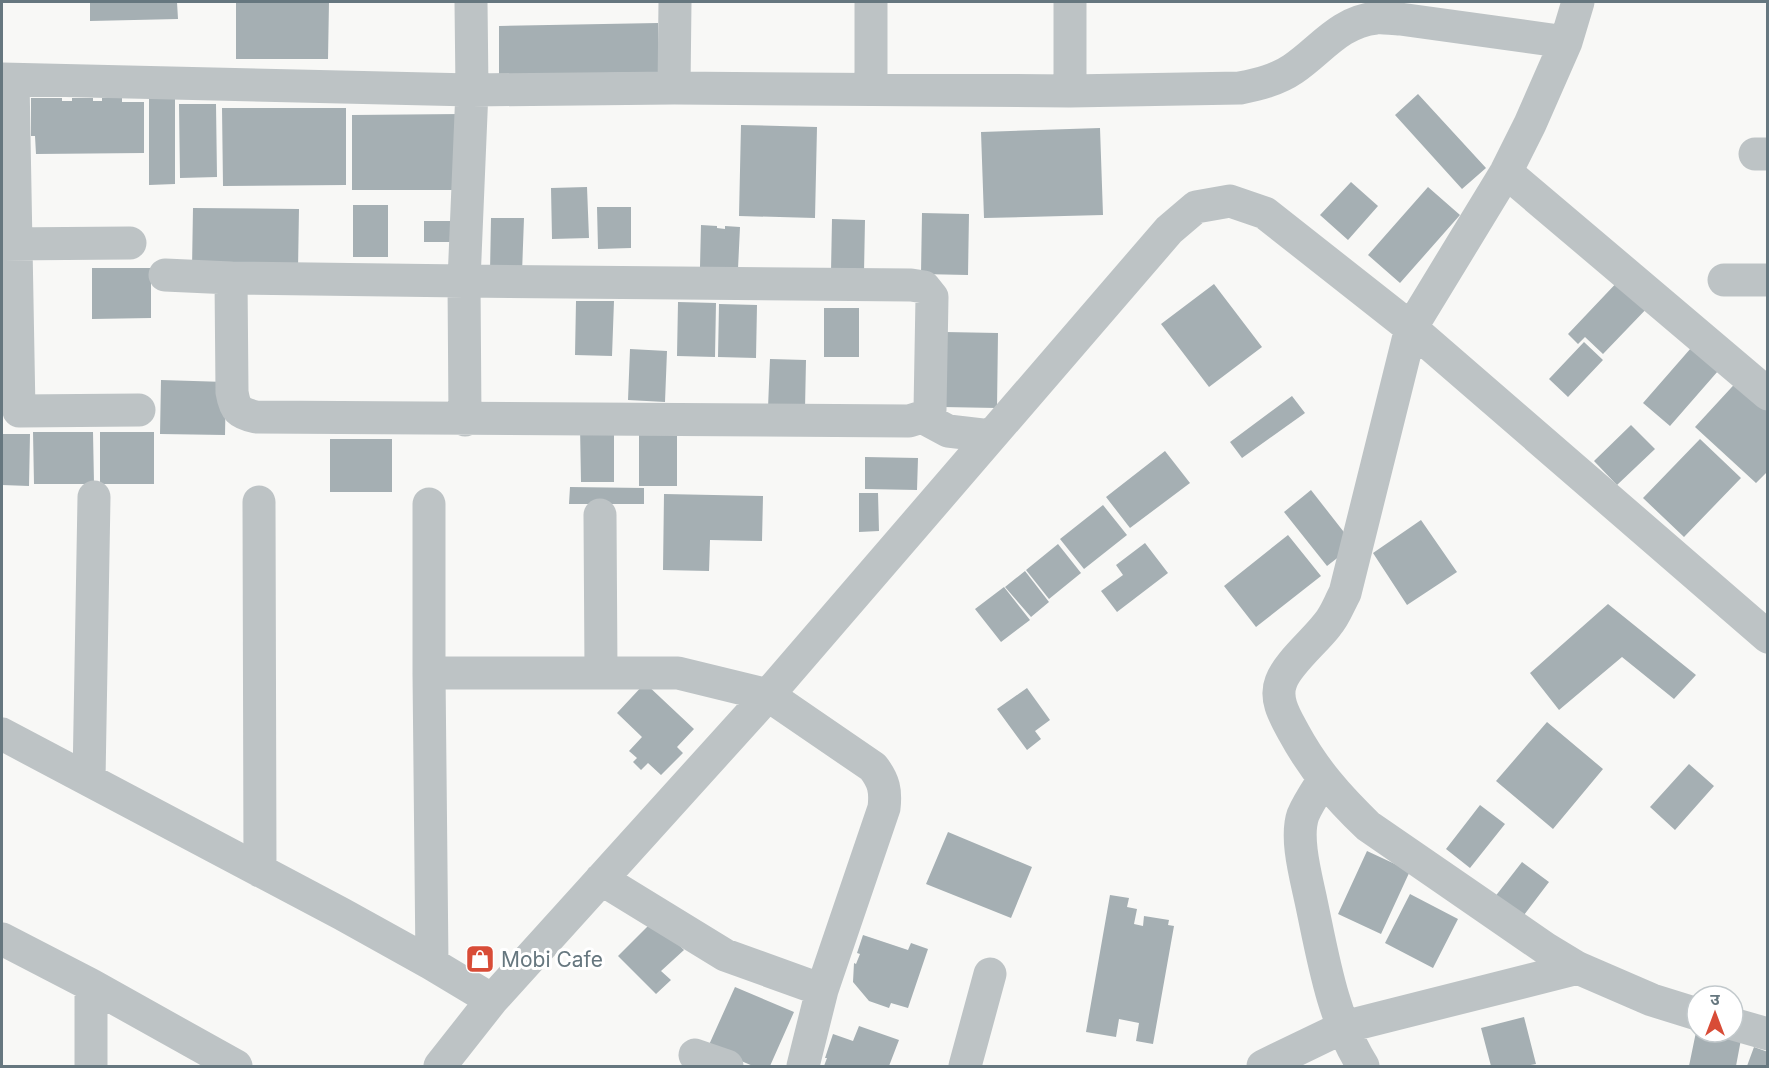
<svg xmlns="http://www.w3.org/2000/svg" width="1769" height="1068" font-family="Inter,'Noto Sans Devanagari',sans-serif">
<rect width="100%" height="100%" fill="#f8f8f6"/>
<!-- building -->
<path fill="#a5afb3" d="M90 2H177L178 19 90 21Z
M236 2H329L328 59H236Z
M658 23 659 72 499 75V26Z
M1418 94 1486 168 1462 189 1395 115Z
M149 95H175V184L149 185Z
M31 98H62V101H72V98H93V101H102V98H122V102H144V153L36 154 35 136H31Z
M179 104H216L217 177 180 178Z
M222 108H346V185L223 186Z
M461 114V190H352V115Z
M741 125 817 127 815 218 739 216Z
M1100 128 1103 215 984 218 981 132Z
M1351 182 1378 206 1348 240 1320 215Z
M587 187 589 238 552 239 551 188Z
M1428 187 1460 215 1400 283 1368 255Z
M353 205H388V257H353Z
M597 207H631V248L598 249Z
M193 208 299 209 298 270 192 269Z
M922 213 969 214 968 275 921 274Z
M491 218H524L522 273 490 272Z
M832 219 865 220 864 273 831 272Z
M424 221H456V242H424Z
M701 225 717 226V228L725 229V226L740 227 738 269 700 267Z
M92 268H151V318L92 319Z
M1623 276 1652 303 1603 354 1585 337 1578 344 1568 334Z
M1214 284 1262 347 1209 387 1161 324Z
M576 301H614L612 356 575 355Z
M678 302 716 303 715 357 677 356Z
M719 304 757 305 756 358 718 357Z
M824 308H859V357H824Z
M945 332 998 333 997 408 943 407Z
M1698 340 1725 363 1670 426 1643 403Z
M1584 342 1603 360 1568 397 1549 379Z
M630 349 667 351 665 402 628 400Z
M770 359 806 360 805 409 768 408Z
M1742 376 1768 399V471L1756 483 1695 427Z
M161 380 226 382 225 435 160 434Z
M1292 396 1305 413 1242 458 1230 442Z
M1631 425 1655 449 1617 485 1594 461Z
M580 426H614V482H581Z
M33 432H93L94 484H34Z
M100 432H154V484H100Z
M639 432H677V486H639Z
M2 434H30L29 486 2 485Z
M330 439H392V492H330Z
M1700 439 1741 478 1684 537 1643 498Z
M1165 451 1190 483 1130 528 1106 497Z
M865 457 918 458 917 490 865 489Z
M570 487 644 488V504H569Z
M1311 490 1354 545 1327 566 1284 512Z
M859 493H878L879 531 859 532Z
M664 494 763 496 762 541 710 540 709 571 663 570Z
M1103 505 1127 535 1084 569 1060 539Z
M1421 520 1457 572 1407 605 1373 553Z
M1288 535 1321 576 1256 627 1224 586Z
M1145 543 1168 573 1117 612 1101 591 1123 575 1116 565Z
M1058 544 1081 573 1049 599 1026 570Z
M1025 571 1049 602 1031 617 1005 587Z
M1004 587 1030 620 1001 642 975 609Z
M1608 604 1696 675 1674 699 1622 657 1559 710 1530 673Z
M645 683 694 729 677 747 683 753 661 775 648 763 641 770 633 762 637 758 629 751 642 737 617 713Z
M1027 688 1050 720 1035 731 1041 739 1027 750 997 709Z
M1547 722 1603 769 1553 829 1496 781Z
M1689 764 1714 786 1675 830 1650 807Z
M1480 805 1505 824 1470 868 1446 849Z
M948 832 1032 867 1011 918 926 884Z
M1367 851 1410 871 1381 934 1338 914Z
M1522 862 1549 882 1521 919 1494 898Z
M1410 894 1458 919 1433 968 1385 943Z
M1110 895 1129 898 1127 907 1137 909 1134 924 1143 926 1144 916 1169 920 1168 925 1174 926 1153 1044 1136 1041 1139 1023 1119 1019 1116 1037 1086 1032Z
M654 920 684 950 661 971 671 980 656 994 618 956Z
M863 935 908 950 911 943 928 949 908 1008 891 1003 889 1008 869 1001 853 982 854 963 856 964 860 954 857 953Z
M735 987 794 1012 770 1066H753L708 1047Z
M1524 1017 1536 1064 1525 1066H1491L1481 1028Z
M859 1026 899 1040 889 1066H824L827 1058H825L833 1034 853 1041Z
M1696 1032H1732L1742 1034 1736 1066H1689Z
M1754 1047 1768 1052V1066H1747Z"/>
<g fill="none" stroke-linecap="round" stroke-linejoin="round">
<!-- minor -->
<path stroke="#bdc3c5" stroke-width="33" d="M871 2V89
M1070 2V91
M1578 2 1566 42 1530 124 1506 172 1411 328 1345 593C1339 604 1335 616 1327 625 1315 641 1287 664 1281 682 1274 700 1286 718 1294 733 1314 770 1338 797 1368 826L1545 948 1578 968 1652 1000 1697 1014
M2 79 472 90 674 88 1070 91 1240 88C1259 84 1277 80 1293 69 1321 50 1339 22 1376 18 1383 17 1392 19 1400 19L1566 42
M13 80 19 411 139 410
M674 88 675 2
M1755 154H1768
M1506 172 1768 394
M2 244 130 243
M165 275 231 278 232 392C235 410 239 413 256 417L909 421 922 417 930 410 932 297 924 287 911 285 464 281 472 90 471 2
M231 278 464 281 465 420
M1724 280H1768
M922 417 948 431 991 436
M259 502 260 871
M429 504V673L432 964
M600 515 601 672
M429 673H678L768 695 873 767C884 781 886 791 884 808L822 990 803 1066
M2 734 342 914 432 964 492 1000
M1324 779C1317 790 1308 803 1303 815 1295 838 1306 877 1311 901 1323 957 1332 1017 1363 1066
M89 780 94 497
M601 879 725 955 822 990
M2 939 91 985 236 1066
M91 985V1066
M1733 1024 1768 1034
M695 1055 727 1066
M440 1066 492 1000 768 695 1169 230 1196 207 1230 201 1265 213 1411 328 1768 637
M965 1066 990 974
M1263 1066 1344 1027 1578 968"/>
</g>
<!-- icons -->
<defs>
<g id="shop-square" transform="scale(1.5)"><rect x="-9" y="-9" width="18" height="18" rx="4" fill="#d84c37" stroke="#fff"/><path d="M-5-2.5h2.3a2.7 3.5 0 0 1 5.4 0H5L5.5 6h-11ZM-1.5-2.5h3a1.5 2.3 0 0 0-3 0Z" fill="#fff"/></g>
</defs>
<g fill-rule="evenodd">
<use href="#shop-square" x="480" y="959"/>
</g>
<g text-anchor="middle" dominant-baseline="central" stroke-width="6" stroke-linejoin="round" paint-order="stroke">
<!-- poi labels -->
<g font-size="21" fill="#66777f" stroke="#fff" text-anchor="start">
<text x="501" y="959">Mobi Cafe</text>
</g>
</g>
<!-- border -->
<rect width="1769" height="1068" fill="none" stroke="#66777f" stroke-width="6"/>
<!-- north arrow -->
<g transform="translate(1715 1014)"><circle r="28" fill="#ffffff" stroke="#c2c9cc" stroke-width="1.5"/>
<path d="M0-4.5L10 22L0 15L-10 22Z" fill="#d84c37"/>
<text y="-9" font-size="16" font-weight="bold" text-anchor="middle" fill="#66777f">उ</text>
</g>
</svg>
